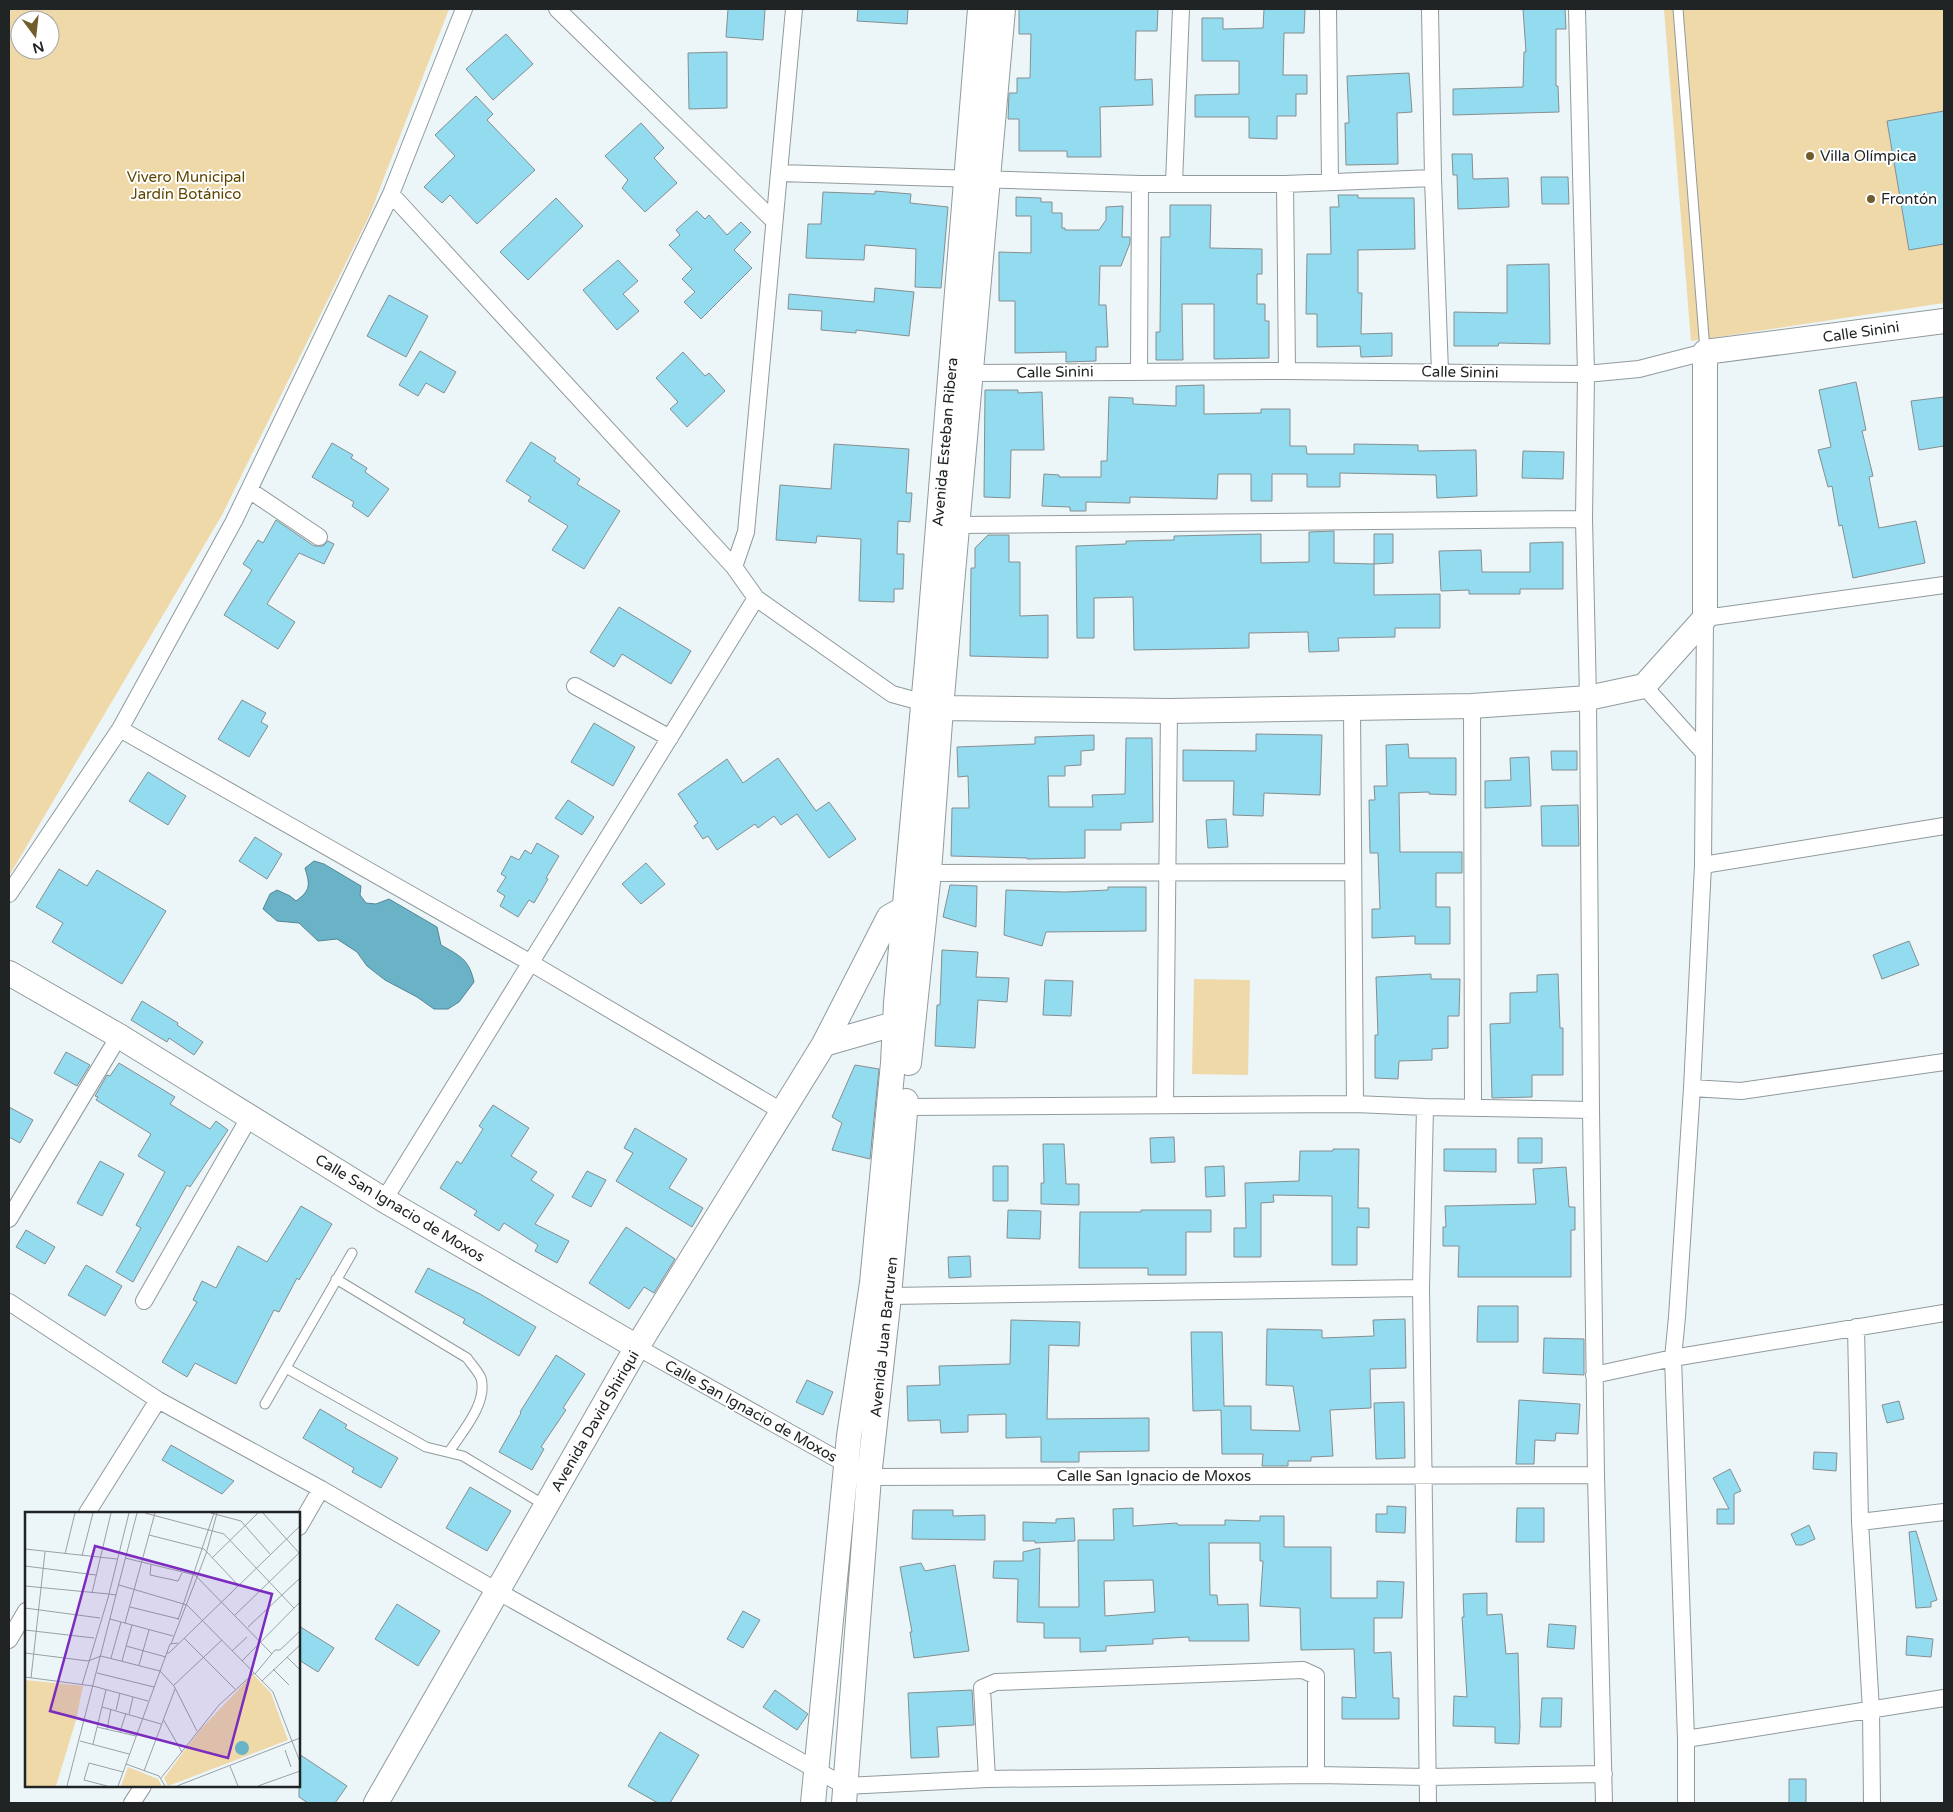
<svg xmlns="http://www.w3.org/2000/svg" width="1953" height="1812" font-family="'Varela Round',sans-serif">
<rect width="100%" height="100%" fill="#ecf5f8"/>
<!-- green -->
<path fill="#efd9a9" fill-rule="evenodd" d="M9 9H449L370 214 222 515 9 876ZM20 20H50V50H20Z
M1664 9H1944V303L1691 341Z
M1194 979 1250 980 1248 1075 1192 1074Z"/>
<!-- water -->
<path fill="#6ab2c5" stroke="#548795" d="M314 861 324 864 361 886 360 895 366 903 376 904 389 899 437 927 441 945C460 956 469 959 474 982L459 1002 448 1009H434L417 997 385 980 367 966 357 952 337 939 318 941 299 923 277 921 263 909 270 894 277 890 290 896 296 901C311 890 310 885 305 868Z"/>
<!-- building -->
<path fill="#93dcef" stroke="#868e91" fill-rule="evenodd" d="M728 9H765L763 40 726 37Z
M858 9H908L907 24 857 21Z
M1019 9H1158L1157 31H1136L1135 80 1152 79 1153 105 1100 107 1101 157H1067V151H1019V119H1008L1009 93H1017V78H1030L1031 34H1019Z
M1264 9H1305L1304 33H1284L1283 75H1307V94H1296V116H1277V139L1249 138V117H1195V95L1239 94V61H1202V18H1223V29L1263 28Z
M1523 9H1565L1566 29H1556V86H1558L1559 112 1453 115V89L1523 87 1524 52H1526Z
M506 34 533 64 493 100 466 69Z
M727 52V108L689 109 688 53Z
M1409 73 1412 112 1397 113 1398 164 1346 165 1345 123H1349L1347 76Z
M476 96 493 114 487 120 535 170 477 224 450 195 442 203 424 187 455 156 435 135Z
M1944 111V244L1909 250 1887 121Z
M641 123 664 148 654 158 677 183 645 212 622 188 628 180 605 156Z
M1452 154H1472L1473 179 1508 178 1509 207 1458 209 1457 175H1453Z
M1541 177H1568L1569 204H1542Z
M875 191 911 194 910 203 948 207 941 288 915 287 916 249 865 245 864 260 806 258 808 224H821L823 192 875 194Z
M1338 195H1358V198H1414L1415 249 1358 250V293H1362L1361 334 1392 333V356L1361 357 1360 346 1317 347V314H1306L1307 254H1331L1330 207H1339Z
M1016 197 1041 198V202H1052V213H1062V228H1065V230H1099L1106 220V207L1123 206 1122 237H1130V243L1121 266H1100L1099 305H1106L1108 347H1096V361L1066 362V352L1015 353V301H999V252L1031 253V216H1016Z
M556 198 583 226 528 280 500 252Z
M1170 205H1211L1210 248 1262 249V274H1257V304H1265V321H1269V358L1214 359V304H1182L1183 360H1156V332H1160L1161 237H1170Z
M697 211 705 219 709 215 727 235 741 222 751 232 734 250 752 268 701 319 684 302 695 292 682 279 692 269 669 245 680 235 676 230Z
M618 260 638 281 623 294 639 311 617 330 583 290Z
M1549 264 1550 344 1499 343 1498 346H1454V312L1507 313V265Z
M875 288 914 292 909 336 856 330V333L821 330 822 311 788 309 789 294 874 302Z
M389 295 428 316 406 357 367 336Z
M420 351 456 372 444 393 426 383 418 396 399 385Z
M683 352 705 376 709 373 725 391 687 427 670 409 678 402 656 378Z
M1856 382 1866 430 1862 431 1873 476 1869 477 1879 528 1916 521 1925 563 1853 578 1842 525 1839 526 1832 486 1828 487 1818 450 1831 447 1819 390Z
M1204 385V414L1261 413V409H1290V446H1306L1307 454H1354V444L1418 445V451L1476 450 1477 496 1437 498 1436 475 1340 473V487H1307V474H1272V501H1251V474H1218L1217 499 1130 497V503L1086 502V511H1070V507L1042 506 1044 474 1059 475V477H1101V461H1107L1109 397 1133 398V404L1176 406V386Z
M985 390H1018V393L1042 392 1044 450H1011L1010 498 984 497Z
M1944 397V446L1919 450 1911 401Z
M531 442 556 458 554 461 580 479 577 484 620 511 584 569 552 550 568 526 528 501 531 497 506 481Z
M332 443 353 455 351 458 367 468 365 472 389 489 368 517 352 506 354 502 312 477Z
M834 444 909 449 906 493H912L910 522 898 521 897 554H904L903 589H894V602L859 601 861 539 817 536 816 543 776 540 780 485 831 489Z
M1523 451 1564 452 1563 479 1522 478Z
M276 520 314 546H323L328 541 334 544 324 564 299 553 267 604 295 622 278 649 224 615 252 570 243 564 258 540 263 543Z
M1334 531V563L1374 564V595L1440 594V628H1395V637L1338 638 1339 651 1309 652 1308 632 1249 633V648L1134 650 1133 597 1094 598V638H1077L1076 546 1126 544V541L1174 540V536L1261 534V563L1309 562V532Z
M1374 534H1393V563L1374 564Z
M988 535H1009V562H1020V616L1048 615V658L970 656 971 568H975V548Z
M1563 542V589H1520V594H1469V590L1441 591 1439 551 1481 550 1482 572H1530V543Z
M619 607 691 651 671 684 622 654 614 667 590 652Z
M242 700 266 713 261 722 268 726 249 757 218 739Z
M594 723 635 747 613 786 571 762Z
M1256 734 1322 735 1320 795 1264 793 1263 816 1233 815 1234 781H1183V750L1256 751Z
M1094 735V750L1081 751V765L1065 766V776H1048L1049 807H1093L1092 795 1125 794 1126 738H1152L1153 822 1121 823V830H1085V858L1027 859V858L951 856 952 808H969L968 776 958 777 957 747 1035 744V737Z
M1408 744 1409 758H1456V795L1429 794V792L1399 793 1400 852H1462V873H1436V907H1450V944H1415V936L1372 938V909H1380L1378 853H1370L1369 800H1375L1374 786H1387L1386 745Z
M1551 751H1577V770H1552Z
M1529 757 1531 806 1485 808V781L1511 780 1510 758Z
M778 758 816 811 829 802 856 839 829 858 797 814 781 825 774 816 758 828 755 824 717 850 708 836 703 839 694 826 698 823 678 794 727 759 743 783Z
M148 772 186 796 168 825 129 801Z
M568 800 594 817 582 835 555 818Z
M1578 805 1579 846H1542L1541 806Z
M1226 819 1228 847 1208 848 1206 820Z
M255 837 282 854 267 879 239 861Z
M537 843 559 856 546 878 548 879 534 903 529 900 518 917 500 906 505 896 497 891 506 877 501 874 511 856 519 860 525 850 531 854Z
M646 863 665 884 641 904 622 884Z
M59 869 87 886 97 870 166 911 122 984 52 942 63 923 36 907Z
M950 885 977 886 976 927 943 917Z
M1108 887H1146V931L1046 932 1042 946 1004 935 1006 890 1065 892 1108 890Z
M1909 941 1919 965 1882 979 1873 955Z
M942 950 978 952 976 977 1009 978 1007 1002 978 1000 975 1048 935 1046 937 1005H940Z
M1431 974V979H1460L1459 1016H1448V1048L1432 1049V1060L1399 1061 1398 1079 1375 1078V1035H1378L1376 977Z
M1558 974 1560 1028H1563V1075H1532V1097L1492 1098 1490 1024 1510 1023V993L1537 992V975Z
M1045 980 1073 981 1071 1016 1043 1015Z
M142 1001 178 1023 177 1025 203 1042 194 1055 169 1038 167 1042 131 1020Z
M66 1052 90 1065 77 1086 54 1073Z
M119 1063 175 1097 170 1104 210 1129 216 1121 228 1130 190 1187 187 1185 133 1282 116 1272 141 1228 136 1225 165 1172 138 1156 151 1134 96 1100 98 1097 95 1096 107 1075 110 1076Z
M855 1065 879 1069 870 1159 832 1150 842 1123 832 1117Z
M493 1105 529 1128 511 1156 537 1172 531 1180 554 1195 535 1224 569 1241 557 1263 535 1251 538 1245 504 1223 499 1231 474 1215 477 1211 440 1188 457 1161 461 1164 483 1129 479 1126Z
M9 1107 33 1120 20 1143 9 1137Z
M635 1128 687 1159 669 1188 703 1208 692 1227 616 1181 633 1153 624 1148Z
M1174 1137 1175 1162 1151 1163 1150 1138Z
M1518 1138H1542V1163H1518Z
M1043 1144H1064L1066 1184H1079V1205L1041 1204V1183H1044Z
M1333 1149H1359L1358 1208H1369V1228L1357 1227V1265H1332V1196L1273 1195 1274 1202 1261 1203V1257H1234V1228H1246L1245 1183 1299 1181 1300 1151H1333Z
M1444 1149H1496V1172L1444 1171Z
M100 1161 124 1174 102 1216 77 1203Z
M993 1166H1008V1201H993Z
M1224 1166 1225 1196 1206 1197 1205 1167Z
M1566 1167 1569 1207H1575V1230H1571V1277H1458L1459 1246H1443V1227H1446L1445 1206 1536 1204 1533 1169Z
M587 1171 606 1180 591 1207 572 1197Z
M301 1206 332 1224 299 1280 297 1278 279 1312 274 1310 236 1384 195 1363 187 1377 162 1362 197 1302 193 1300 202 1281 216 1288 238 1246 267 1262Z
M1008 1210 1041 1211 1040 1239 1007 1238Z
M1141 1210H1211V1232H1186V1275H1148V1268H1079L1080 1212H1141Z
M626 1227 675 1259 654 1293 644 1287 629 1309 589 1283Z
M26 1230 55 1247 45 1264 16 1247Z
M970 1256 971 1277 949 1278 948 1257Z
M86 1265 122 1286 105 1316 68 1295Z
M428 1268 480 1294 536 1327 519 1356 463 1323 465 1319 415 1292Z
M1478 1306H1518V1342H1477Z
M1405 1319 1406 1368 1370 1369 1371 1408 1330 1410 1333 1456 1311 1457V1461H1288V1466H1262L1263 1454H1222L1221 1410 1193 1411 1191 1332H1222L1224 1406H1251V1430L1300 1431 1293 1386 1266 1385 1267 1329 1322 1330V1338L1374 1336 1373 1320Z
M1011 1320 1080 1322 1079 1346 1049 1345 1047 1419 1149 1418V1451L1079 1452V1462H1041V1437L1006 1438V1414L968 1415V1432L941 1433 940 1420 908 1421 907 1386 940 1385 939 1366 1010 1364Z
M1544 1338 1584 1339V1375L1543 1373Z
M556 1355 585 1374 563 1408 566 1410 541 1447 544 1449 532 1470 499 1452 521 1413 520 1412Z
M807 1380 833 1392 823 1415 796 1402Z
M1519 1400 1580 1404 1578 1434 1556 1433 1555 1441 1535 1440 1534 1464H1516Z
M1899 1401 1904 1419 1887 1423 1882 1405Z
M1404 1402 1405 1458 1376 1459 1374 1403Z
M320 1409 347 1425 345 1428 398 1458 381 1488 352 1472 354 1468 303 1438Z
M171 1445 234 1481 222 1494 162 1460Z
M1814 1452 1837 1453 1836 1471 1813 1469Z
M1730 1469 1741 1491 1734 1494V1524H1717V1509H1729L1713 1478Z
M470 1487 511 1511 487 1551 446 1528Z
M1387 1506 1406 1507 1405 1533 1376 1532V1514H1387Z
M1133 1508V1526L1177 1523 1178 1525H1225V1520L1260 1521V1516H1284V1547H1331V1598H1377V1581L1404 1582 1402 1618H1374V1653L1391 1652 1393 1698H1399V1719H1342V1697L1356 1698 1354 1649 1301 1650 1300 1608 1260 1606 1263 1561H1260V1543H1209L1210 1595H1217L1218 1605 1248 1604 1249 1641H1189V1637L1153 1639V1644L1106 1646V1651L1080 1652V1638H1044V1623L1017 1622 1018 1579 993 1578 994 1561H1023V1552L1040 1548 1039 1607H1079L1078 1540H1114L1113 1509ZM1153 1580 1155 1612 1105 1616 1104 1581Z
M1517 1508H1544V1542H1516Z
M913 1510H953V1516L985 1515V1540L912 1539Z
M1074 1518 1075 1541 1035 1543V1541H1023V1522L1056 1523V1519Z
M1809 1525 1815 1539 1802 1545H1796L1791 1534Z
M1916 1531 1937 1600 1931 1602V1607L1916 1608 1909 1532Z
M921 1563 925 1571 955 1565 969 1651 914 1658 910 1632H912L900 1567Z
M1487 1593V1615L1502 1614 1506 1654 1518 1653 1520 1726 1519 1744 1495 1743V1727L1453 1726 1454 1696 1467 1697 1462 1617H1464L1463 1594Z
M397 1604 440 1631 418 1666 375 1639Z
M743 1611 760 1620 743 1648 727 1639Z
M1549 1624 1576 1626 1574 1649 1547 1647Z
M299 1626 334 1648 318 1672 299 1660Z
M1907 1636 1933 1639 1931 1657 1906 1655Z
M775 1690 808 1714 797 1730 763 1707Z
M972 1690 974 1725 937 1727 939 1757 911 1758 908 1693Z
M1542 1698H1562L1561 1727H1540Z
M660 1732 699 1755 670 1803H658L628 1786Z
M299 1754 347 1786 335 1803H308L299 1797Z
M1789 1779H1806V1803H1789Z"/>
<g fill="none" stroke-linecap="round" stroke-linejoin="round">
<!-- lane casing -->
<g stroke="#919a9c" stroke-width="11">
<path id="lane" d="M1678 9 1705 350
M336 1279 467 1358C471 1364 478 1371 481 1378 488 1403 462 1432 449 1452
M286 1368 426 1447 463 1456 546 1506
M265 1404 352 1253"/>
</g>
<!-- street casing -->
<g stroke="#919a9c" stroke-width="18">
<path id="street" d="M557 9 774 221
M1328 9 1330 182
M1430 9 1433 178 1440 372
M1577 9 1586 374 1584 519 1588 698 1591 1110 1596 1475 1604 1803
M779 173 1140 184H1285L1433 178
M1174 183 1181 9
M1285 184 1287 371
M391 194 734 567 756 598 892 694 932 705
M1139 371 1140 184
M972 373 1287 371 1586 374 1639 369 1705 352
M249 490 319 537
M959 525 1584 519
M734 567 746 532 794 9
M575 686 670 738
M1644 686 1704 753
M1472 706 1473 1107
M1352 708 1355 1104
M120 729 531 963 783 1112
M1703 865 1944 826
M918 873 1353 872
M9 894 120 729 234 521 391 194 464 9
M1692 1088 1741 1091 1944 1062
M1165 1104 1169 711
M905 1107 1355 1104 1425 1107 1591 1110
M1425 1107 1421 1288 1428 1803
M384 1200 756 598
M9 1219 119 1036
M889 1296 1421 1288
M144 1301 249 1118
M9 1302 158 1400 321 1489 497 1591 845 1786 987 1779 1316 1775 1428 1777 1604 1774
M1856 1327 1860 1522 1871 1710 1872 1803
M637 1347 869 1477 1596 1475
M1594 1375 1673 1358 1677 1317 1692 1088 1703 865 1705 618 1944 585
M87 1513 158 1400
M1860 1522 1944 1512
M299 1527 321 1489
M9 1640 26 1611
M1686 1739 1944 1698
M987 1779 982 1688 996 1682 1303 1670 1316 1676V1775
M132 1803 143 1786
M1686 1803V1739L1673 1358 1944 1313"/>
</g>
<!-- secondary casing -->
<g stroke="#919a9c" stroke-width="26">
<path id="secondary" d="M941 708 1169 711 1352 708 1472 706 1588 698 1644 686 1705 618V352L1944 321
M9 973 119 1036 384 1200 637 1347
M824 1044 908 1020
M909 1063 929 872 941 708 1003 9
M376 1803 637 1347 824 1044 889 917 905 908H915
M813 1803 849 1436 872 1283 893 1063 896 1003 927 662 980 9
M844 1803 869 1477 889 1296 906 1101"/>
</g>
<!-- lane -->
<use href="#lane" stroke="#fff" stroke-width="9"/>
<!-- street -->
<use href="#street" stroke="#fff" stroke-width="16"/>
<!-- secondary -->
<use href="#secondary" stroke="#fff" stroke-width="24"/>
</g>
<!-- markers -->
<g fill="#715c2b" stroke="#fff" stroke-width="2">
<circle cx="1810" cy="156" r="5"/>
<circle cx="1871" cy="199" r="5"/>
</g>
<g text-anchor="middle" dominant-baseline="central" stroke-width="4" stroke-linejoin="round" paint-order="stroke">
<!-- poi labels -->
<g font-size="15" fill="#202425" stroke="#fff" text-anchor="start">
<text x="1820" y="156">Villa Olímpica</text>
<text x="1881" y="199">Frontón</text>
</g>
<!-- park labels -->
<g font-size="15" fill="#5f4600" stroke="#fff">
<text x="186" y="177">Vivero Municipal<tspan x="186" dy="17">Jardín Botánico</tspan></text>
</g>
<!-- street labels -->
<g font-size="15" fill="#202425" stroke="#fff">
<text transform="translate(1861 332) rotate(-8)">Calle Sinini</text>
<text transform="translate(1055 372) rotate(-1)">Calle Sinini</text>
<text transform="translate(1460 372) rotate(1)">Calle Sinini</text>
<text transform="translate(945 442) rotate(-85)">Avenida Esteban Ribera</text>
<text transform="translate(400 1208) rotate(31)">Calle San Ignacio de Moxos</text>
<text transform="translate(884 1337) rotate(-84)">Avenida Juan Barturen</text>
<text transform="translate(751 1411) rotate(29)">Calle San Ignacio de Moxos</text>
<text transform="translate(595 1421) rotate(-60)">Avenida David Shiriqui</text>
<text x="1154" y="1476">Calle San Ignacio de Moxos</text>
</g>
</g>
<!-- overview -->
<g transform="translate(25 1512)">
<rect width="275" height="275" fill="#ecf5f8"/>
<path d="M228 162 246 181 263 228 143 274 139 266 175 218ZM0 168 58 174 51 208 31 274H0ZM103 255 133 267 137 274H96Z" fill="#efd9a9"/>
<path d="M210 236a7 7 0 1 1 14 0a7 7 0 1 1-14 0Z" fill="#6ab2c5"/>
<path fill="none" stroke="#9aa1a4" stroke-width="1" d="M120 1 199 22 269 96M186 1 216 9 245 42M238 1 275 42M124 23 179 37 213 73M0 37 92 47M40 42 50 1M57 44 68 1M100 46 170 63 247 142M187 46 233 1M126 53 125 63 153 69 157 61M0 54 71 63M94 73 162 93 248 180 275 250M0 74 84 82 104 1M67 81 86 1M105 95 154 107M0 96 75 106M210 103 274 41M85 107 148 124M153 108 189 1M100 111 130 1M223 115 274 67M0 118 69 126M159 126 210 177M146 132 181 42 192 1M101 134 141 145M207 139 222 125M0 141 63 149 76 144 135 159 149 174 172 219M141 141H144L275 14M262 145 275 158M86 146 96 110M97 149 107 113M217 149 275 90M114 153 124 118M248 157 264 173M72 161 129 175M230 162 250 138H255L275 119M0 165 68 174 123 189M6 166 20 40M237 169 275 133M57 173 83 86 84 82 91 83M149 173 197 128M77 195 136 212M91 198 95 181M104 202 108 185M138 207 157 240M72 215 111 224M82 217 86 197M95 220 101 201M55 229 104 242M68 232 81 178M260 238 266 255M101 252 134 264 140 274M205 254 213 274M119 259 150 177M136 266 194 193 229 161M42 274 112 1M82 274 59 268 64 251 98 260M93 274 145 132 153 131M152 274 275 226M233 274 275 259"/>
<path fill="#7b2cbf" fill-opacity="0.15" stroke="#7b2cbf" stroke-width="2.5" d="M70 34 247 82 203 246 25 199Z"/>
<rect width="275" height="275" fill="none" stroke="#202425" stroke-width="2.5"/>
</g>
<!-- border -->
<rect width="1953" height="1812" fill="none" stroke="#202425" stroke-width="20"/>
<!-- north arrow -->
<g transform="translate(35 35) rotate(165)"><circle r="24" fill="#ffffff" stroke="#a6a7a8"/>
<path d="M0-4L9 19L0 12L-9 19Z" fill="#715c2b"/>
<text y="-8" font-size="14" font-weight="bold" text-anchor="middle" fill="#202425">N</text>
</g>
</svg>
